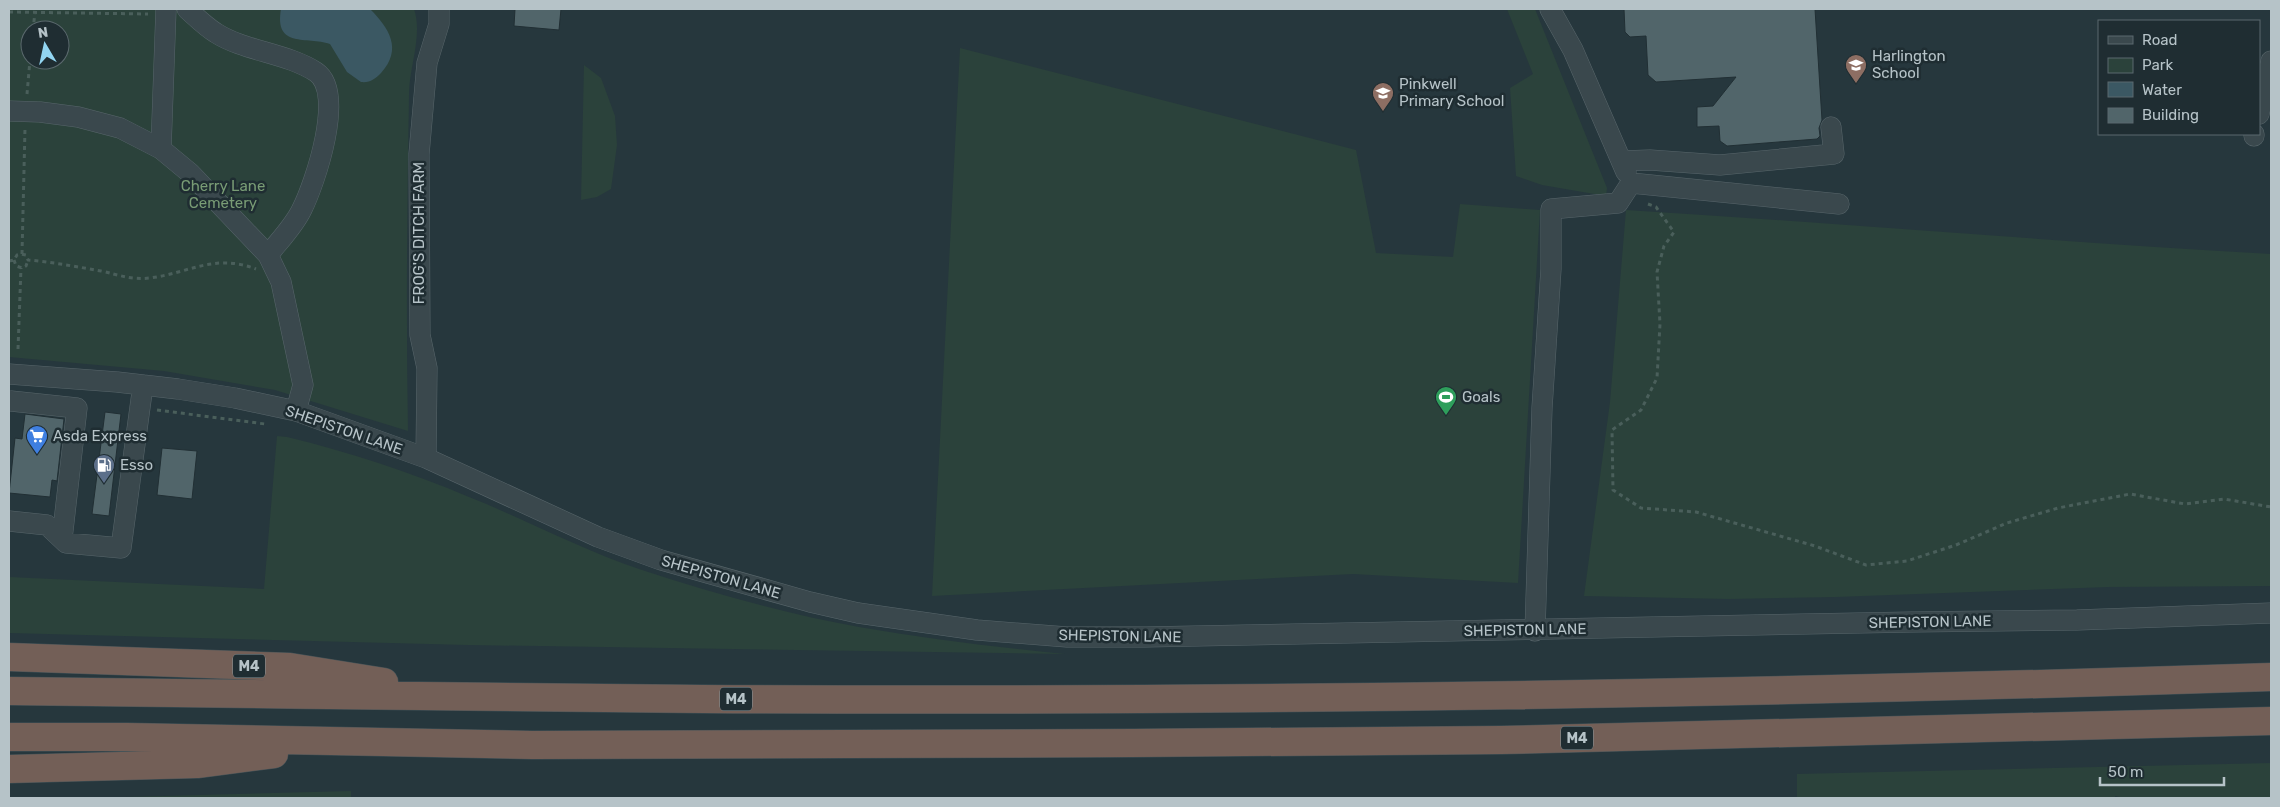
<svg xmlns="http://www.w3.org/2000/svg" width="2280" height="807" font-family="Rubik,sans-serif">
<rect width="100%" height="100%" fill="#26373d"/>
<!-- green -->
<path fill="#2b423b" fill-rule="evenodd" d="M9 9H414C423 35 409 67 409 95 407 207 406 319 408 431L275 390 164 371 9 357ZM30 30H60V60H30Z
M1507 9H1535L1607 188 1606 196 1542 185 1516 176 1510 88 1533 74Z
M960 48 1356 150 1376 253 1453 257 1460 204 1540 210 1518 583 1353 574 932 596Z
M584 65 601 78 615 116 617 145 611 189 597 197 581 200Z
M1626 210C1841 223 2056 242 2271 254V586L2108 587 1835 597 1729 599 1584 596 1610 402Z
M277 436 287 437C349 452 410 472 469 497 527 520 582 550 642 570 713 593 785 614 859 627 927 639 996 647 1065 654L468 645 9 633V577L264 589Z
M2271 763V798H2125L2115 796V798H1797V774Z
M351 791V798H111L125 797Z"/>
<!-- water -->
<path fill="#3b5863" d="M281 9H370C389 28 403 49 381 73 375 79 370 83 361 82L347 72 330 44C307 36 274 49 281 9Z"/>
<!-- building -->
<path fill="#51656a" stroke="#212f34" d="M515 9H561L559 30 514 26Z
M1624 9H1815L1822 120 1819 128 1820 136 1817 139 1727 146 1720 141 1719 126 1697 127V107L1713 106 1736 77 1656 82 1648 75 1646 36 1630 37 1625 32Z
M105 412 121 414 109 516 92 514Z
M25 414 64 419 57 481 52 480 50 497 9 493 15 438 22 439Z
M162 448 197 451 192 499 157 495Z"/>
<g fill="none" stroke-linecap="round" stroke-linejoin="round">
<!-- minor casing -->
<g stroke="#58666b" stroke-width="21">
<path id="minor" d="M187 9C196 17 206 27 216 33 244 51 287 53 316 72 346 92 315 183 302 209 294 226 279 241 268 255
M1550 9 1573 50 1626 172
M9 111 40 112 78 117 120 128 161 149 190 173 268 255 281 282 303 385 296 411
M2259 114 2271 61
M2254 136V134
M161 149 166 9
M1621 161 1650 160 1720 165 1834 154 1831 127
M1631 183 1839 204
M9 374 117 382 178 389 235 398 296 411 426 458 598 537 661 560 810 602 858 613 977 630 1067 637H1145L1912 622 2077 620 2271 613
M11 401 77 408 62 539
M426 458 427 368 420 335 419 154 427 63 439 24V9
M9 521 47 525 66 543 121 548 143 385
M1535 631 1542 408 1551 269V209L1618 203 1631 183"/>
</g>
<!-- highway casing -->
<g stroke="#455358" stroke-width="29">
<path id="highway" d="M9 657 290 667 384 682
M9 691C240 693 471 698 702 699 1225 702 1749 694 2271 677
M9 737H127L532 745 1134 743 1501 740 2271 721
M9 769 197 764 274 754"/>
</g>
<!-- path -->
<path stroke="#4a5f5b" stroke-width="3" stroke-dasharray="4 4" stroke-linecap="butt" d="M9 12 148 14
M33 30 35 12
M27 94 30 60
M1648 204 1656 207 1674 232 1664 246 1657 272 1660 324 1657 378 1641 410 1612 430 1613 490 1641 508 1696 512 1815 546 1866 565 1907 561 1956 545 2007 523 2058 508 2130 494 2185 504 2224 499 2271 507
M22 254 25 128
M14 260 16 266 22 268 26 266 28 260
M9 261 14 260 17 255 21 254 26 255 28 260C52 262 78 267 101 271 120 275 130 280 150 278 189 273 215 253 256 269
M18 349 21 268
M157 410 265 424"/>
<!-- minor -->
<use href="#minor" stroke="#3a484d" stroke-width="20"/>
<!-- highway -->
<use href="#highway" stroke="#735f57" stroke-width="28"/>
</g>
<!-- icons -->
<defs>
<g id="school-pin" transform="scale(1.125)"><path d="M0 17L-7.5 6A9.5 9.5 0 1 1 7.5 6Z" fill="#8d6e63" stroke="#1f2d32"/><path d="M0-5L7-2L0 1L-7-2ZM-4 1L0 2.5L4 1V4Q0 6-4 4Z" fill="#fff"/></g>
<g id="stadium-pin" transform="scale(1.125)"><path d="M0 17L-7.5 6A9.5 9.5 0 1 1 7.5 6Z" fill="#2e9e5b" stroke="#1f2d32"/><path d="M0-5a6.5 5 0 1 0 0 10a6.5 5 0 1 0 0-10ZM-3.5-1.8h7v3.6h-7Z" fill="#fff"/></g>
<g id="supermarket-pin" transform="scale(1.125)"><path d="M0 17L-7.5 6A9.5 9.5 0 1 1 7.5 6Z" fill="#3f7fe0" stroke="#1f2d32"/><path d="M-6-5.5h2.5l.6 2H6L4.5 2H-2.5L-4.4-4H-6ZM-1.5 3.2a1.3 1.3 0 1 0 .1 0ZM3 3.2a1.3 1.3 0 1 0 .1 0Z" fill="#fff"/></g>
<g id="fuel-pin" transform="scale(1.125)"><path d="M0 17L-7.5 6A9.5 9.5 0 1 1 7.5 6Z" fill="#5c6f8a" stroke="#1f2d32"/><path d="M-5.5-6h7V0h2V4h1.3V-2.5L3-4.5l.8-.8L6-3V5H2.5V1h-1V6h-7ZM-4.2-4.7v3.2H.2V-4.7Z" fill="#fff"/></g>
</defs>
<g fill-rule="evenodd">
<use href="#school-pin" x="1856" y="65"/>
<use href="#school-pin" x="1383" y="93"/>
<use href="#stadium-pin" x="1446" y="397"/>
<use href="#supermarket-pin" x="37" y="436"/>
<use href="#fuel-pin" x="104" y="465"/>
</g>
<g text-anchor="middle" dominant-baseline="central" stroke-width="5" stroke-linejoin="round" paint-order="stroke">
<!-- shield labels -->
<g fill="#1f2d32" stroke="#89969b" stroke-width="1">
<rect x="233" y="654.5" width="32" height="23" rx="4"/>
<rect x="720" y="687.5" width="32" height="23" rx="4"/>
<rect x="1561" y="726.5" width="32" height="23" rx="4"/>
</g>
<g font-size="14" font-weight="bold" fill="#b6c3c8">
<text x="249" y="666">M4</text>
<text x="736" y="699">M4</text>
<text x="1577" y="738">M4</text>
</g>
<!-- poi labels -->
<g font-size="15" fill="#b6c3c8" stroke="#1f2d32" text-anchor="start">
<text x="1872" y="56">Harlington<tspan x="1872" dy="17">School</tspan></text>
<text x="1399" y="84">Pinkwell<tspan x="1399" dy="17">Primary School</tspan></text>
<text x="1462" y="397">Goals</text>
<text x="53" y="436">Asda Express</text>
<text x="120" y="465">Esso</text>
</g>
<!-- park labels -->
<g font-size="15" fill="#799c75" stroke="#1f2d32">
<text x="223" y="186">Cherry Lane<tspan x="223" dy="17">Cemetery</tspan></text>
</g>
<!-- street labels -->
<g font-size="15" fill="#b6c3c8" stroke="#1f2d32">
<text transform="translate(419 233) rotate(-90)">FROG'S DITCH FARM</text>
<text transform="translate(344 430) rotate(19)">SHEPISTON LANE</text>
<text transform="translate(721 577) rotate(16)">SHEPISTON LANE</text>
<text transform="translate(1930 622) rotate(-1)">SHEPISTON LANE</text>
<text transform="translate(1525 630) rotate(-1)">SHEPISTON LANE</text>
<text transform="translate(1120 636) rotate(1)">SHEPISTON LANE</text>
</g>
</g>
<!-- border -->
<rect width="2280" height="807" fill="none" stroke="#b6c3c8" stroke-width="20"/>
<!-- legend -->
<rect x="2098" y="20" width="162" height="115" fill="#1f2d32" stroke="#5b696e"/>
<rect x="2108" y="36" width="25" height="8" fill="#3a484d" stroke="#5b696e"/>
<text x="2142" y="45" font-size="15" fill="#b6c3c8">Road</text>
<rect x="2108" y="58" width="25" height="15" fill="#2b423b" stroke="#5b696e"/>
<text x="2142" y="70" font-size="15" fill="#b6c3c8">Park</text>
<rect x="2108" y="82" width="25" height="15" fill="#3b5863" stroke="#5b696e"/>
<text x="2142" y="95" font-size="15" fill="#b6c3c8">Water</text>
<rect x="2108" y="108" width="25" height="15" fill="#51656a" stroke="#5b696e"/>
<text x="2142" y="120" font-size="15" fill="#b6c3c8">Building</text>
<!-- north arrow -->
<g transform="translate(45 45) rotate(351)"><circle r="24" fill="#1f2d32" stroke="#5b696e"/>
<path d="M0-4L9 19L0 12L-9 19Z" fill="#92d5f1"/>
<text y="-8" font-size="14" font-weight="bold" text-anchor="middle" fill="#b6c3c8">N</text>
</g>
<!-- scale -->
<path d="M2100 777v8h124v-8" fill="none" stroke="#b6c3c8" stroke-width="2.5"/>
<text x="2108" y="777" font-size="15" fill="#b6c3c8" stroke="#1f2d32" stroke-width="4" paint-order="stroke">50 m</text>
</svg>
